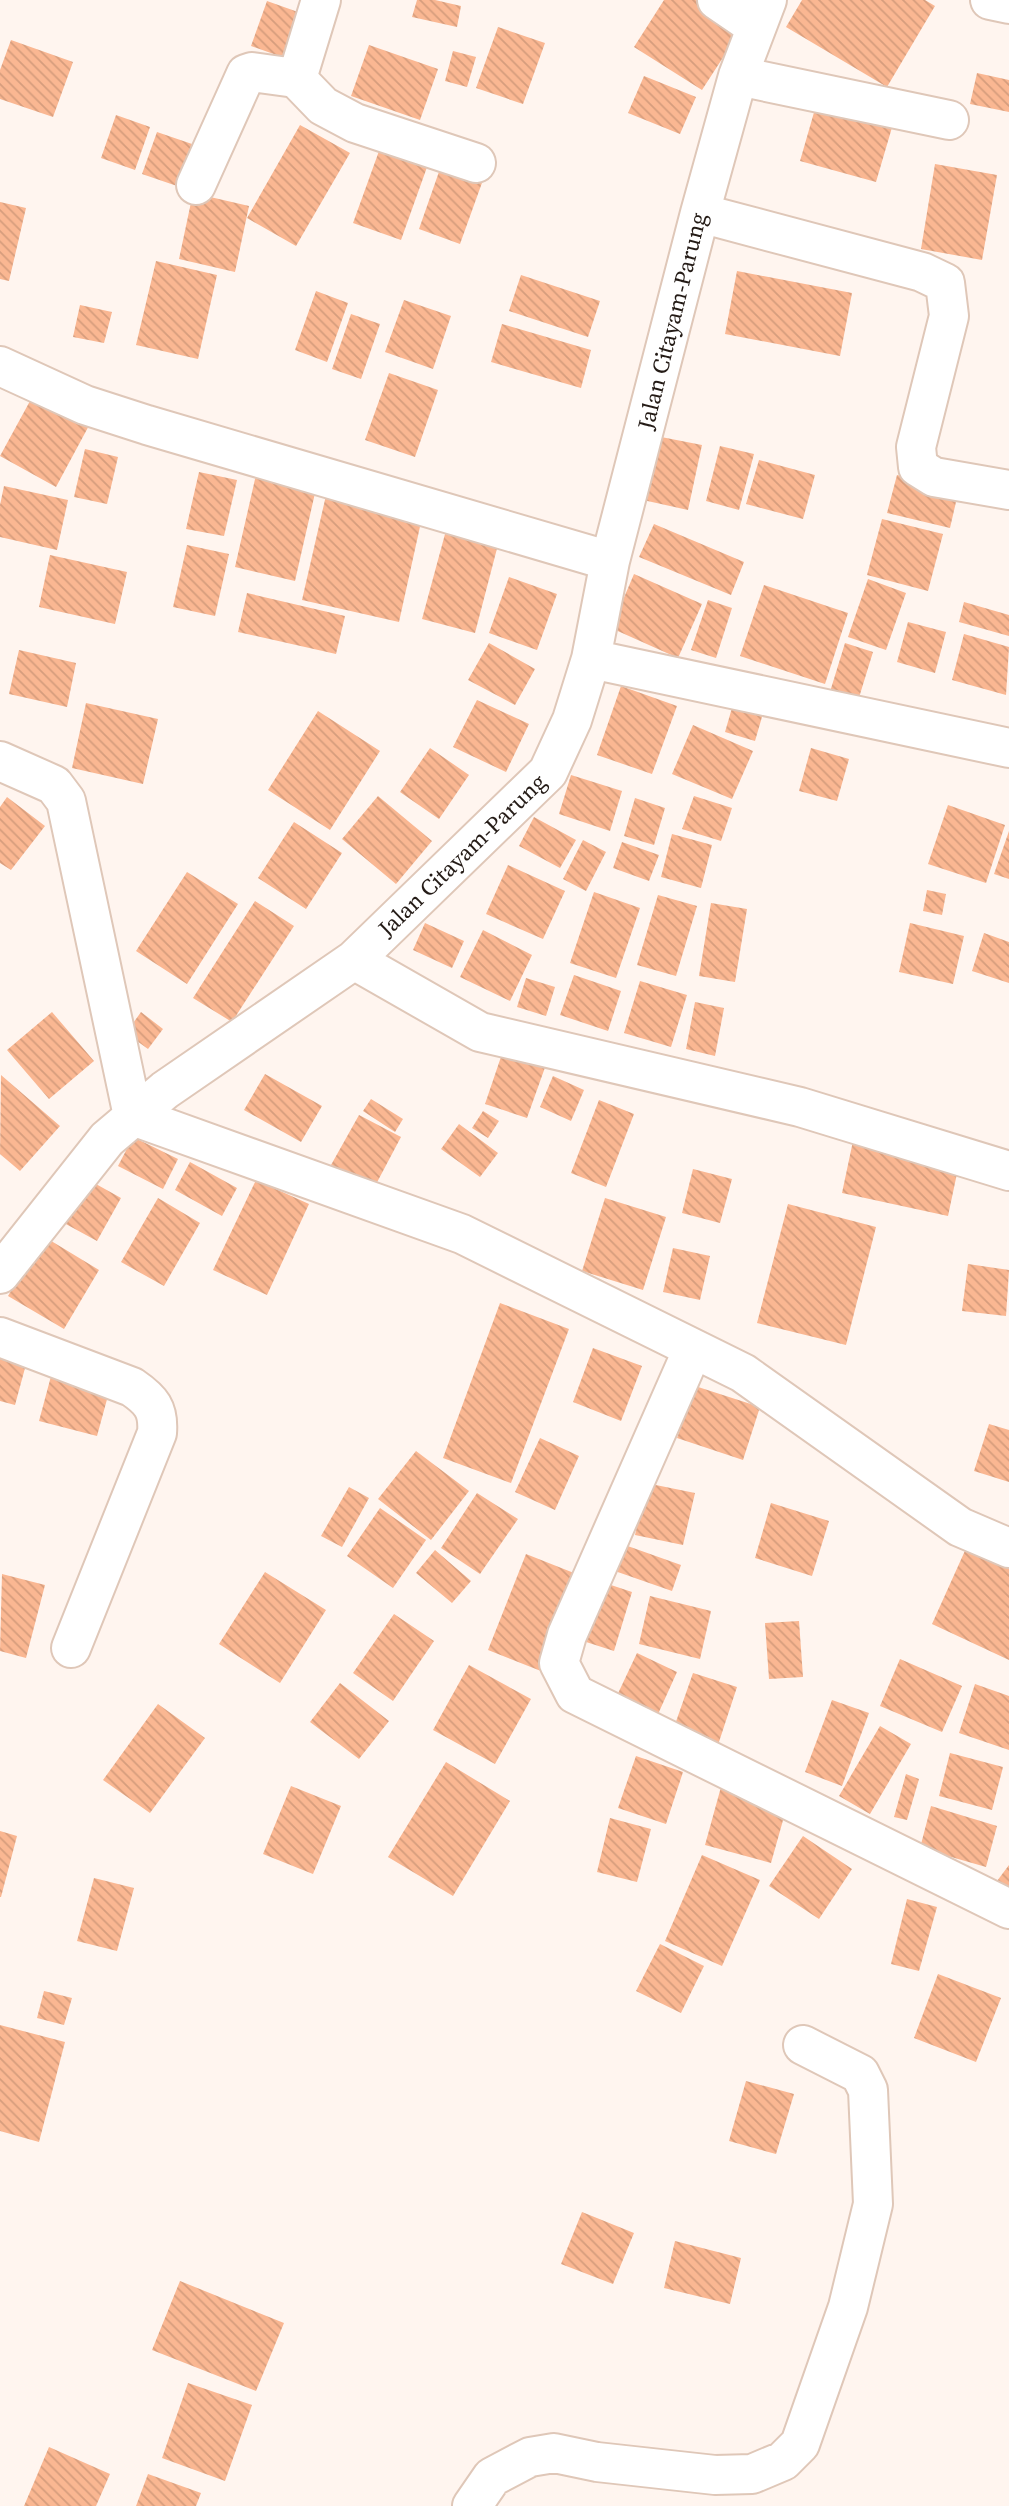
<svg xmlns="http://www.w3.org/2000/svg" width="1009" height="2506" font-family="'Source Serif 4',serif">
<defs>
<pattern id="building-back-hatch" width="6" height="6" patternUnits="userSpaceOnUse" patternTransform="scale(1.75)"><rect width="6" height="6" fill="#fab792"/><path d="M-1 5l2 2M0 0l6 6M5-1l2 2" fill="none" stroke="#d69d7d"/></pattern>
</defs>
<rect width="100%" height="100%" fill="#fff5ef"/>
<!-- building -->
<path fill="url(#building-back-hatch)" d="M417 0H435L461 6 457 27 412 17Z
M664 0H705L744 25 702 90 634 47Z
M802 0H925L935 6 887 87 786 27Z
M267 1 312 17 296 62 251 46Z
M498 27 545 43 523 104 476 88Z
M11 40 73 62 53 117 0 99V70Z
M369 45 438 69 420 120 351 96Z
M453 51 476 57 467 87 445 81Z
M977 73 1009 80V112L970 104Z
M644 76 696 97 680 134 628 113Z
M817 102 893 124 876 182 800 161Z
M116 115 150 127 135 170 101 158Z
M300 125 350 153 296 246 247 218Z
M157 132 192 144 177 186 142 174Z
M383 140 431 156 401 240 353 223Z
M935 164 997 175 982 260 921 249Z
M441 166 483 180 460 244 419 229Z
M193 193 249 206 235 272 179 259Z
M0 202 26 208 9 281 0 279Z
M156 261 217 275 198 359 136 345Z
M737 271 852 293 840 356 725 334Z
M521 275 600 301 588 337 509 311Z
M316 291 348 303 327 362 295 350Z
M404 300 451 316 433 369 385 352Z
M80 305 112 312 104 343 73 337Z
M351 314 380 324 361 379 332 369Z
M502 324 591 350 581 388 491 362Z
M389 373 438 390 415 457 365 440Z
M36 390 92 420 56 487 0 456Z
M656 436 702 445 688 510 643 500Z
M720 446 754 454 739 510 706 501Z
M85 449 118 457 107 504 74 497Z
M759 460 815 475 803 519 746 504Z
M258 466 318 480 295 581 235 567Z
M199 472 237 480 224 536 186 529Z
M897 475 959 489 950 528 887 513Z
M4 486 68 500 57 550 0 537V505Z
M327 491 423 513 399 622 302 600Z
M882 519 943 534 928 591 867 575Z
M448 523 500 537 475 633 422 619Z
M654 524 744 562 731 595 639 557Z
M187 545 229 554 215 616 173 607Z
M50 555 127 572 115 624 39 607Z
M634 574 702 604 678 658 611 628Z
M509 577 557 594 537 650 489 633Z
M868 579 906 593 886 650 848 637Z
M764 585 848 613 825 684 740 656Z
M247 593 345 616 336 654 238 632Z
M708 600 732 608 716 658 691 650Z
M964 602 1009 615V636L959 622Z
M908 622 946 632 935 673 897 662Z
M964 634 1009 647 1006 695 952 680Z
M489 643 535 669 515 705 468 680Z
M845 643 873 652 857 704 829 695Z
M19 650 76 663 67 707 9 694Z
M621 686 677 706 652 774 597 755Z
M477 700 529 724 506 772 453 747Z
M734 701 764 710 755 741 725 732Z
M86 703 158 719 143 784 72 768Z
M318 711 380 751 330 830 268 790Z
M693 725 753 751 732 799 672 774Z
M430 748 469 775 439 819 400 792Z
M811 748 849 759 837 801 799 791Z
M571 775 622 791 610 831 559 814Z
M378 796 432 841 396 884 342 839Z
M694 796 732 808 721 841 682 829Z
M7 797 45 826 11 870 0 863V807Z
M635 798 665 808 654 845 624 836Z
M948 805 1005 825 986 883 928 864Z
M534 817 576 840 560 868 519 846Z
M294 822 342 853 306 909 258 878Z
M1009 831V879L994 874Z
M672 834 712 845 701 888 661 877Z
M583 840 606 852 586 891 563 879Z
M622 842 659 855 649 881 613 868Z
M508 865 565 891 543 939 486 914Z
M187 872 238 904 187 984 136 951Z
M927 890 946 894 942 915 923 911Z
M594 892 640 908 616 978 570 963Z
M658 895 697 906 676 976 637 965Z
M255 901 294 926 232 1022 193 998Z
M711 903 747 909 735 982 699 976Z
M425 923 464 941 452 968 413 950Z
M910 923 964 936 953 984 899 972Z
M483 930 532 955 510 1001 460 977Z
M984 933 1009 942V983L972 971Z
M574 975 621 991 608 1031 560 1015Z
M526 978 555 987 546 1016 517 1007Z
M640 981 687 995 671 1047 624 1033Z
M695 1002 724 1008 715 1056 686 1049Z
M52 1012 94 1061 49 1099 7 1050Z
M141 1012 163 1029 148 1049 126 1033Z
M505 1045 548 1059 527 1118 485 1104Z
M265 1074 322 1106 301 1142 244 1110Z
M1 1075 60 1126 20 1171 0 1154Z
M553 1076 584 1090 571 1121 540 1107Z
M371 1099 403 1119 395 1132 363 1111Z
M599 1100 634 1114 606 1187 571 1173Z
M483 1111 499 1121 488 1138 472 1128Z
M359 1115 401 1137 374 1188 331 1165Z
M459 1124 498 1153 480 1177 441 1149Z
M133 1137 178 1159 163 1189 118 1166Z
M853 1141 959 1164 948 1216 842 1193Z
M190 1162 237 1188 222 1216 175 1190Z
M693 1169 732 1179 720 1223 682 1213Z
M87 1179 121 1198 97 1241 64 1223Z
M256 1180 309 1204 267 1295 213 1270Z
M158 1198 200 1223 164 1286 121 1262Z
M605 1198 666 1217 643 1290 582 1271Z
M788 1204 876 1227 846 1345 757 1323Z
M43 1236 99 1270 64 1329 8 1296Z
M673 1248 710 1256 700 1300 663 1292Z
M968 1264 1009 1270 1006 1316 962 1311Z
M500 1303 569 1329 511 1483 443 1458Z
M593 1348 642 1366 621 1421 573 1402Z
M0 1350 28 1357 15 1405 0 1401Z
M54 1365 112 1381 97 1436 39 1421Z
M695 1386 760 1407 743 1460 677 1438Z
M989 1424 1009 1430V1482L974 1471Z
M540 1438 579 1456 555 1510 515 1492Z
M416 1451 469 1491 431 1540 378 1499Z
M646 1483 695 1493 683 1545 635 1535Z
M349 1487 369 1498 342 1547 321 1536Z
M477 1493 518 1519 480 1574 441 1548Z
M771 1503 829 1521 812 1576 755 1558Z
M380 1508 426 1540 393 1588 347 1556Z
M622 1544 681 1565 672 1591 612 1570Z
M968 1544 1009 1563V1660L932 1624Z
M435 1550 471 1581 452 1603 416 1573Z
M526 1554 584 1577 546 1673 488 1650Z
M265 1572 326 1610 280 1683 219 1644Z
M2 1574 45 1585 26 1658 0 1651Z
M602 1582 632 1592 614 1651 583 1641Z
M650 1596 711 1611 700 1659 639 1644Z
M394 1614 434 1641 393 1701 353 1673Z
M799 1621 803 1677 769 1679 765 1623Z
M637 1653 677 1672 654 1723 613 1704Z
M900 1659 962 1686 942 1732 880 1706Z
M469 1665 531 1699 495 1764 433 1730Z
M693 1673 737 1687 717 1748 672 1733Z
M340 1683 389 1721 359 1759 310 1722Z
M975 1684 1009 1696V1750L959 1733Z
M832 1700 869 1713 842 1786 805 1772Z
M158 1704 205 1738 150 1813 103 1780Z
M880 1726 911 1744 870 1814 839 1796Z
M950 1753 1003 1767 992 1810 939 1796Z
M636 1756 683 1772 666 1824 618 1808Z
M446 1762 510 1801 453 1896 388 1857Z
M906 1774 919 1779 907 1820 894 1817Z
M291 1786 341 1806 313 1874 263 1854Z
M721 1787 787 1806 771 1863 705 1845Z
M931 1806 997 1826 986 1867 920 1848Z
M610 1818 651 1829 637 1882 597 1872Z
M0 1831 17 1836 1 1897H0Z
M803 1836 852 1869 819 1919 769 1886Z
M702 1855 760 1880 722 1966 665 1941Z
M1009 1865V1896L994 1885Z
M94 1878 134 1888 117 1951 77 1941Z
M907 1899 937 1907 919 1971 891 1964Z
M660 1944 704 1966 681 2013 636 1991Z
M938 1974 1001 1998 976 2062 914 2038Z
M44 1991 72 1998 64 2025 37 2018Z
M0 2025 65 2042 39 2142 0 2131Z
M746 2081 794 2094 776 2154 729 2141Z
M582 2212 634 2233 613 2284 561 2264Z
M675 2241 741 2258 730 2304 664 2288Z
M180 2281 284 2323 256 2391 152 2350Z
M188 2383 252 2405 225 2481 162 2458Z
M49 2447 110 2474 96 2506H24Z
M148 2474 201 2493 196 2506H136Z"/>
<g fill="none" stroke-linecap="round" stroke-linejoin="round">
<!-- minor casing -->
<g stroke="#dfc7b8" stroke-width="42">
<path id="minor" d="M717 0 755 26
M990 0 1009 4
M738 76 949 120
M295 77 323 106 355 123 476 163
M196 185 246 74 252 72 288 77 299 72 321 0
M700 213 922 272 945 283 949 316 916 447 918 467 934 477 1009 490
M0 366 85 405 147 425 610 561
M591 659 1009 748
M0 761 54 785 66 801 133 1116 462 1234 743 1373 960 1527 1009 1548
M354 960 480 1032 800 1107 1009 1171
M0 1274 107 1139 165 1090 354 960 548 772 572 720 591 659 610 561 700 213 738 76 767 0
M0 1337 132 1387C151 1400 159 1409 157 1433L71 1648
M693 1349 567 1635 559 1663 575 1694 1009 1909
M472 2506 492 2477 530 2457 554 2453 597 2462 715 2475 752 2474 783 2461 800 2444 848 2307 873 2204 868 2090 860 2074 803 2045"/>
</g>
<!-- minor -->
<use href="#minor" stroke="#fff" stroke-width="38"/>
</g>
<g text-anchor="middle" dominant-baseline="central" stroke-width="6" stroke-linejoin="round" paint-order="stroke">
<!-- street labels -->
<g font-size="23" fill="#241b16" stroke="#fff">
<text transform="translate(672 321) rotate(-76)">Jalan Citayam-Parung</text>
<text transform="translate(462 855) rotate(-44)">Jalan Citayam-Parung</text>
</g>
</g>
</svg>
